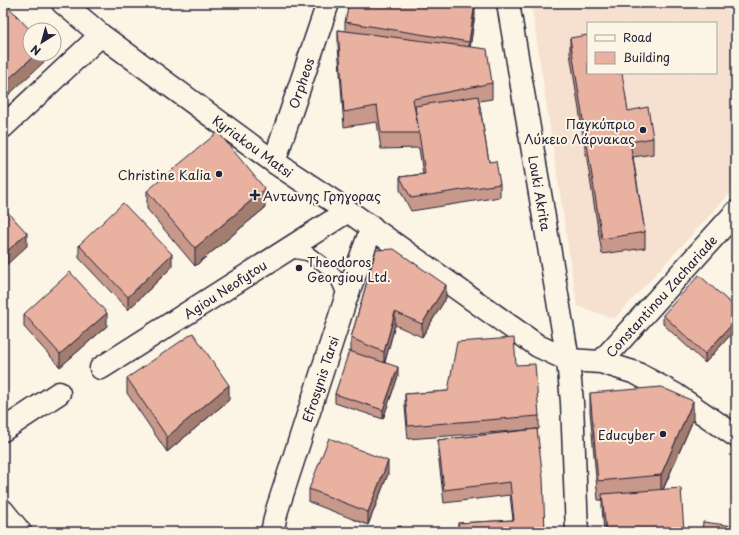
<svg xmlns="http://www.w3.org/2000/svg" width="739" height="535" font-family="'Playpen Sans',sans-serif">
<rect width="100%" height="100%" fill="#fcf5e5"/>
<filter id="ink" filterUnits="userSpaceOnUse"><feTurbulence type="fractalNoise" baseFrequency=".025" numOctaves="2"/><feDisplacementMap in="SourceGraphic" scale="8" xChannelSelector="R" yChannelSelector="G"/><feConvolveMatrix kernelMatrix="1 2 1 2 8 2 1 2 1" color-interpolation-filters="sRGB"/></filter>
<g filter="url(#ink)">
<!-- built -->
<path fill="#f6e1d0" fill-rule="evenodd" d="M531 3H736V187L614 319 577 306ZM588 23H716V73H588Z"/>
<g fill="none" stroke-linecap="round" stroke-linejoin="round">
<!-- lane casing -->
<g stroke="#22223b" stroke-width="16">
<path id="lane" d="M287 250 309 254 324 265 337 278 346 298"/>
</g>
<!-- street casing -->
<g stroke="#22223b" stroke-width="25">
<path id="street" d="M63 3 101 35 274 162 348 211 538 346 568 360 601 362 636 373 676 395 736 436
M3 127 101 35
M274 162 328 3
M601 362 736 212
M101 368 348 211
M3 430 59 393
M3 511 20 532
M272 532 277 510 346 298 372 227"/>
</g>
<!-- secondary casing -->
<g stroke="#22223b" stroke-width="25">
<path id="secondary" d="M508 3 568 360 572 402 577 532"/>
</g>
<!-- lane -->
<use href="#lane" stroke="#fcf5e5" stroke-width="13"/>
<!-- street -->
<use href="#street" stroke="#fcf5e5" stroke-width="22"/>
<!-- secondary -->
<use href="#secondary" stroke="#fcf5e5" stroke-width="22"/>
</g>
<!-- wall -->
<path fill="#c8988a" stroke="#22223b" d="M475 14 470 47 492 83V99L479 101 489 162 500 184V197L411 211 400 190V177L423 174 419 148 381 149 377 122 344 127 338 46V30L345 31V22Z
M570 38 628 111 653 138V154L633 157 645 232V248L602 254 570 53Z
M147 191 265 208 195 266 147 209Z
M79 245 172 267 128 310 79 258Z
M376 250 446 298 422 337 395 325 385 362 398 376 383 419 335 403V394L351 351V338Z
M736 308V329L705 363 663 324V315Z
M24 314 107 326 60 367 24 327Z
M516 365 539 416V429L408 439 405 407V394L448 391Z
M127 378 229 400 167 452 127 393Z
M590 393 693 420 663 490 684 532H604L602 507V500H598L590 411Z
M537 429 545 532H458V523L513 520 510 495 444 503 438 453V440Z
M388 474 368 525 309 502V489Z"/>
<!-- shaded-wall -->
<path fill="#a37c70" stroke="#22223b" d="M475 3V14L469 55V42Z
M36 54H45V61L3 100V84Z
M265 189V208L195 266V248Z
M27 233V246L3 268V255Z
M172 254V267L128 310V297Z
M446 285V298L422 337V324Z
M395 312V325L384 365V352Z
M107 313V326L60 367V354Z
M736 320V329L705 363V354Z
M398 367V376L383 419V410Z
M229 385V400L167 452V437Z
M693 401V420L661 494V475Z
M388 461V474L368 525V512Z"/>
<!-- building -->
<path fill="#e9b1a0" stroke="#22223b" d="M3 3H5L30 30V54H36L3 84Z
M349 3H475L469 42 345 22Z
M338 30 487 49 492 83 413 99 419 133H381L377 106 344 112Z
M588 35V73H622L628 111 648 107 653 138 630 142 645 232 602 239 570 38Z
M478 96 489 162 496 161 500 184 411 198 400 177 425 174 415 106Z
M218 132 265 189 195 248 147 191Z
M123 203 172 254 128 297 79 245Z
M3 207 27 233 3 255Z
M394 249 446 285 422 324 395 312 384 352 351 338 376 250Z
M70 272 107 313 60 354 24 314Z
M699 275 736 308V320L705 354 663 315Z
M193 333 229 385 167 437 127 378Z
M514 338 516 365 535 364 539 416 408 426 405 394 448 391 457 342Z
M349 351 398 367 383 410 335 394Z
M661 387 693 401 661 475 598 481 590 393Z
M537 429 543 478 545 532H459L458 523 514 520 510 482 444 490 438 440Z
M329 438 388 461 368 512 309 489Z
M681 488 684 532H606L602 494Z
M703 522 734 526 735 532H702Z
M401 526 402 532H364Z"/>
</g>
<!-- markers -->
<g fill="#22223b" stroke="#fcf5e5" stroke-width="1.5">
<circle cx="643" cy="130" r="4"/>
<circle cx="219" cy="174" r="4"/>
<path d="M253 189h4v4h4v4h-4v4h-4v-4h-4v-4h4z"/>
<circle cx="299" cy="268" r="4"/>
<circle cx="663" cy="434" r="4"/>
</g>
<g text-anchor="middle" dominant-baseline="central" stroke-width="4" stroke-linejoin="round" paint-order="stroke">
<!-- street labels -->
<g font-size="13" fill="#22223b" stroke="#fcf5e5">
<text transform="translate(301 83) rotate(-71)">Orpheos</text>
<text transform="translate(253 146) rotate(36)">Kyriakou Matsi</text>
<text transform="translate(540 193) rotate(80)">Louki Akrita</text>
<text transform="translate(225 289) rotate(-33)">Agiou Neofytou</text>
<text transform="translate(661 296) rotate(-48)">Constantinou Zachariade</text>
<text transform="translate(320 379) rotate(-72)">Efrosynis Tarsi</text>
</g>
<!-- poi labels -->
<g font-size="13" fill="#22223b" stroke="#fcf5e5" text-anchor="end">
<text x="635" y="123">Παγκύπριο<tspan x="635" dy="15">Λύκειο Λάρνακας</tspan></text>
<text x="211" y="174">Christine Kalia</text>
<text x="263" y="195" text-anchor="start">Αντωνης Γρηγορας</text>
<text x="307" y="261" text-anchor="start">Theodoros<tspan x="307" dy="15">Georgiou Ltd.</tspan></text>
<text x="655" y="434">Educyber</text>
</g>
</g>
<!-- margin -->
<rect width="739" height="535" fill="none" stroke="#fcf5e5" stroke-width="16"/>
<rect x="8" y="8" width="723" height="519" fill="none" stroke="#22223b" stroke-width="1.5" filter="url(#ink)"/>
<!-- legend -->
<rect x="587" y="22" width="130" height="52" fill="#fcf5e5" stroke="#a5a1a1"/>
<rect x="595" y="35" width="20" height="6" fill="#fcf5e5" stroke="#a5a1a1"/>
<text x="623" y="42" font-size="12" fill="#22223b">Road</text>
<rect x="595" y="52" width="20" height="12" fill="#e9b1a0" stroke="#a5a1a1"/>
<text x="623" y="62" font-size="12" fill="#22223b">Building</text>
<!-- north arrow -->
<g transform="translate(42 42) rotate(217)"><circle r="19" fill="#fcf5e5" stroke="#a5a1a1"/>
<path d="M0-3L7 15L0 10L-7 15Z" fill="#22223b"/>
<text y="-6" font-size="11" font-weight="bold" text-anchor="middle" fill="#22223b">N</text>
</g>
</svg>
